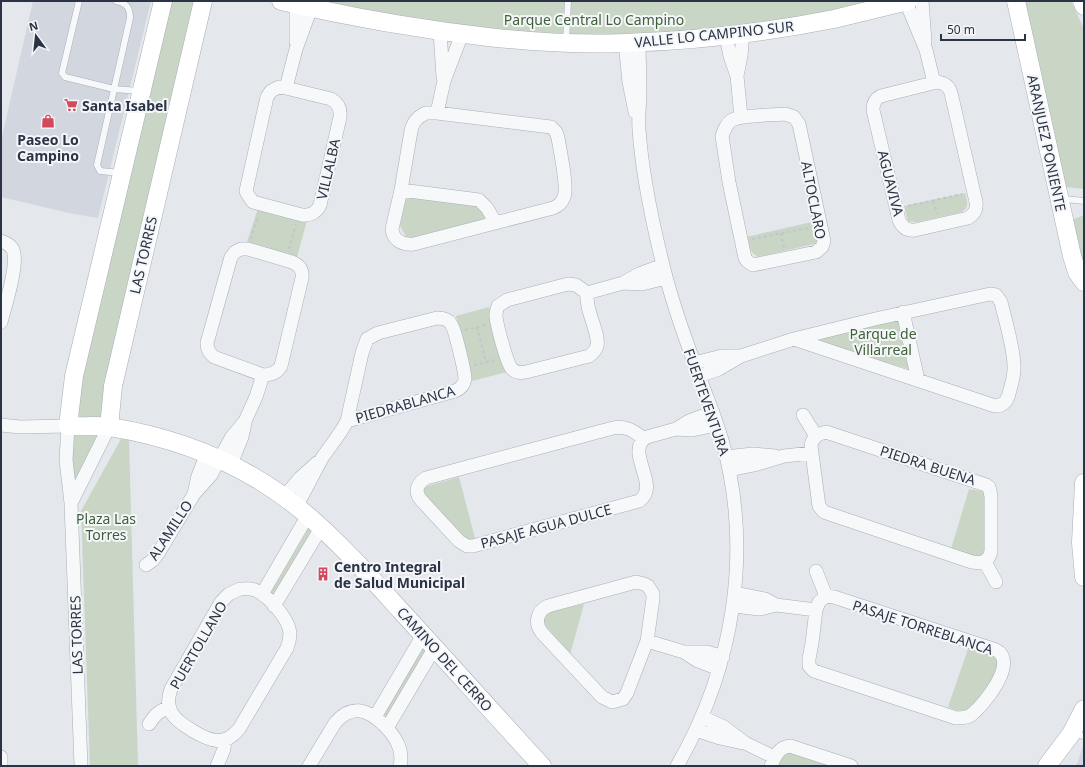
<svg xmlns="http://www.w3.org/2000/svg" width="1085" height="767" font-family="'Noto Sans',sans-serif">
<rect width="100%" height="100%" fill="#e4e7ec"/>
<!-- built -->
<path fill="#d2d6de" d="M33 1H151L98 218 69 213 1 197V141Z
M1084 743V766H1075L1077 764Z"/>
<!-- green -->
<path fill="#c9d6c5" d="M170 1H197L101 418H82L79 415 77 401Z
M298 1H891L832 14 692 31 608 36 509 35Z
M1026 1H1071L1084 29V189L1065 187 1025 3Z
M406 193 477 199 488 218 419 239 406 236 400 226Z
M965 193C967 201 970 206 962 212L917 222 908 221 904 206Z
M258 208 307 221 297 257 246 245Z
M1084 215V268L1072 220Z
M816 221 819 239 814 244 758 257C750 252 748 246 746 237Z
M489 307 507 372 472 381 456 316Z
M896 320 899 323 910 368 909 369 825 345 821 339Z
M76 435 97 436 76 481H74L72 477 73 437Z
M121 439 129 440 138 766H90L81 511Z
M459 477 475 538 469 541 463 538 423 494V489L427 486Z
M969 489 986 492V555L980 558 951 549Z
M310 526 313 530 273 597 270 594Z
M584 604 570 655 545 625 543 617 547 612Z
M969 646 996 657 1000 667 973 706C964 713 958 712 948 707Z
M422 647 425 651 386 717 383 714Z
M793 752 837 766H775C779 758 784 753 793 752Z"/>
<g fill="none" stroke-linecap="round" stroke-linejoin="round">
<!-- lane casing -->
<g stroke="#a9aeb7" stroke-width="7">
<path id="lane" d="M79 1 62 73 65 77 114 89 139 91
M116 1C127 3 130 8 130 18L97 165 100 171 121 173
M566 42 568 1
M1062 198 1065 199 1084 201
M1073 734 1084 736"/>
</g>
<!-- street casing -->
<g stroke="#a9aeb7" stroke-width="14">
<path id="street" d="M922 1 925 42
M906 2 926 50 934 83
M440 31 443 77
M726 35 730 56 737 76 741 117
M296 42V5
M639 42C639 58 640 75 640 91 640 103 638 116 639 129 642 174 652 221 663 265 671 298 682 330 694 362 703 388 714 413 722 440 753 551 734 667 677 766
M625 43 629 82 635 112
M737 76 741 56 743 33
M937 82C945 83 949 86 951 93L976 202C977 209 975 214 968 218L915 230C907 231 902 227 899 220L873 110C873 103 875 99 881 96Z
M279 87 286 88 331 99C338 103 341 109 340 117L320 205C317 212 310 216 302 215L253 202 248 195 246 191 267 97 271 91Z
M286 88 296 49 311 8
M426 113H437L551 127 556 132 558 138C560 150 568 188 564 197 562 203 558 206 553 208L414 244C403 245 393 241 392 229L401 190 411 131C413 122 417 117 426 113Z
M437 113 444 81 462 34
M785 114 794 117 799 124 824 241 822 247 816 252 753 265 747 261 745 258 729 182 722 136C724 130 726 124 732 120 741 115 773 115 785 114Z
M401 190 479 200 487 208 496 223
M1 241C6 243 11 245 13 250 19 263 5 307 1 322
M241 249H248L292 262C299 265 303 269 302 278L281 366C277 373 271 375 263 375L214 357C209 353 207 349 207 343L231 257 235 252Z
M623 283 642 284 666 278
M568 284 576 285 587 293C585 311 600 333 597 346 596 350 593 353 589 356L526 372C521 373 516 373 512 369 507 364 496 323 496 315 496 312 497 309 498 306L507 300Z
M587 293 623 283 639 274 663 265
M903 312 918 380
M694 363 722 356H741
M699 376 719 369 741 356 794 339 875 319 990 294 996 295 1001 302C1005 320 1015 351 1014 369 1014 376 1012 383 1010 390 1008 399 1005 406 995 406L794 339
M803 415 816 436
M1 425 20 427 68 426 66 460 71 503 81 766
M676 429 689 421 713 412
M826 432 986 485 989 487 991 496V552L988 559 981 563 972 562 824 512 819 506 811 446C812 438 817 434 826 432Z
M644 439C634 431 626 425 613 428L426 478C417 483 414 492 421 500L459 541 467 546H473L639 501C662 486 623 451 647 437L676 429 692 430 717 425
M726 457 753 454 775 456
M231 464 242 437 245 423
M729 470 754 465 784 456 812 453
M194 494 198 476 207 453
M284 497 300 478 318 462
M71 503 109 427
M296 506C306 490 313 474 322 458 330 446 340 435 347 421L362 353 367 339 378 333 437 318C443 318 448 319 451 324 455 329 465 372 465 379 464 385 460 389 455 391L347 421
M985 562 996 582
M146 565 153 560 159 552 194 494 211 475 231 438 245 421 256 397 263 375
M816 571 826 596
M636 582 644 584 648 586 653 594V599L647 641 627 693 623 699 612 702 602 697 542 633C534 623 537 611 548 606Z
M240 589C245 589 250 588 255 590 268 595 289 619 290 633 290 638 289 643 287 648L239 729C224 747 210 741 193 731 175 720 163 711 171 689L221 602 229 594Z
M735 593 765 599 776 605
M262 594 308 515
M826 596 834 597 996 650C1019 662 984 705 971 715 967 718 961 718 956 718L814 671 809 666V659L812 643 816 610 819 602Z
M274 606 321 528
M733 606 760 609 776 605 816 610
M647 641 684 652H707L723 657
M684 652 698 661 719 669
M375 717 423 635
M702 717 724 727 745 743 774 757
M149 724C155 715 159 710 170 708
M387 728 435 647
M696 730 720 738 743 743
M1 757V766
M217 766 224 749 225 740
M309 766 335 723C351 704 367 709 383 724 395 736 404 749 400 766
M771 766C775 756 779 747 790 746L851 766"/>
</g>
<!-- secondary casing -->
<g stroke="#a9aeb7" stroke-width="19">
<path id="secondary" d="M163 1 74 376 68 426C81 427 96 425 110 427 184 439 250 466 307 515 341 544 371 578 401 611 448 662 494 714 542 766
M281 1C349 17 418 29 488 37 533 42 579 45 625 43 692 41 768 32 834 19 859 13 884 7 908 1
M1016 1 1072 256 1077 272 1084 282
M1082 1 1084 6
M109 427 113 386 203 1
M1084 483 1081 543 1084 577
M1047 766 1071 734 1084 709"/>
</g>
<!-- path -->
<path stroke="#c2c5cb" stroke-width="2" stroke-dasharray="3 3" stroke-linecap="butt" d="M933 201 937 214
M908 206 962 194
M781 233 784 248
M251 239 258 216
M752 239 809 228
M289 249 296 224
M477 327 486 362
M465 330 486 325
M474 365 495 360"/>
<!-- lane -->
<use href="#lane" stroke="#f7f8fa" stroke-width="6"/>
<!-- street -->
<use href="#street" stroke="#f7f8fa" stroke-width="13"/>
<!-- secondary -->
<use href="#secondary" stroke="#fff" stroke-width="18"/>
</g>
<!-- icons -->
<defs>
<g id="supermarket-bare" transform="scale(1.08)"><path d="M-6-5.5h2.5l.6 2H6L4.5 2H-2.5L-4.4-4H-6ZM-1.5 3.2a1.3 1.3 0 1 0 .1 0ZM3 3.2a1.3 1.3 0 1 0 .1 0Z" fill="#d1495b" stroke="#f4f6f9" stroke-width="2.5" paint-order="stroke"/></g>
<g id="shop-bare" transform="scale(1.08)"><path d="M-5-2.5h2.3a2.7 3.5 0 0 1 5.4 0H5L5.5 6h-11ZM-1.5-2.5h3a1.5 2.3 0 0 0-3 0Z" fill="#d1495b" stroke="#f4f6f9" stroke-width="2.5" paint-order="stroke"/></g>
<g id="building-bare" transform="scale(1.08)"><path d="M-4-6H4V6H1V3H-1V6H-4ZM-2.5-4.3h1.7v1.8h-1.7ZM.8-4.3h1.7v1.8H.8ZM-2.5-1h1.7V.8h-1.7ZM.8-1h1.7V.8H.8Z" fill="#d1495b" stroke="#f4f6f9" stroke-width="2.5" paint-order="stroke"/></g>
</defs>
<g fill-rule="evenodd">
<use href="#supermarket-bare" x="71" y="105"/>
<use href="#shop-bare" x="48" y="121"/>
<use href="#building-bare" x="323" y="574"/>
</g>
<g text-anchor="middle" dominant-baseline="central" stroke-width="4" stroke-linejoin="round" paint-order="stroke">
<!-- park labels -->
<g font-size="14" fill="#3f6138" stroke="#f4f6f9">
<text x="594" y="19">Parque Central Lo Campino</text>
<text x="883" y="333">Parque de<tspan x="883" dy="16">Villarreal</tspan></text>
<text x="106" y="518">Plaza Las<tspan x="106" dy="16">Torres</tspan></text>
</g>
<!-- street labels -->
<g font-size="14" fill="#2b3445" stroke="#f4f6f9">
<text transform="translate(714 34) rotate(-6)">VALLE LO CAMPINO SUR</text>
<text transform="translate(1047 143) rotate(78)">ARANJUEZ PONIENTE</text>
<text transform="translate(328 169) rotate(-77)">VILLALBA</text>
<text transform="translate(891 183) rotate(76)">AGUAVIVA</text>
<text transform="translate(814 200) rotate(79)">ALTOCLARO</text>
<text transform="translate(143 255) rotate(-77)">LAS TORRES</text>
<text transform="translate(707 402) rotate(71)">FUERTEVENTURA</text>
<text transform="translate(405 404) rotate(-16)">PIEDRABLANCA</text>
<text transform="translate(928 465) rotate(18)">PIEDRA BUENA</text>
<text transform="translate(546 526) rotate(-15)">PASAJE AGUA DULCE</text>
<text transform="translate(170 530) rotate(-57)">ALAMILLO</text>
<text transform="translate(923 627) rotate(18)">PASAJE TORREBLANCA</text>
<text transform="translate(76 635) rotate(-92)">LAS TORRES</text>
<text transform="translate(198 645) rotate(-60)">PUERTOLLANO</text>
<text transform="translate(445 659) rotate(48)">CAMINO DEL CERRO</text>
</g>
<!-- poi labels -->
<g font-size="14" font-weight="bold" fill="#2b3445" stroke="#f4f6f9" text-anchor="start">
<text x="82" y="105">Santa Isabel</text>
<text x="48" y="139" text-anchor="middle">Paseo Lo<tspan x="48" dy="16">Campino</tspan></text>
<text x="334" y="566">Centro Integral<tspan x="334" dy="16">de Salud Municipal</tspan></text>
</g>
</g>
<!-- border -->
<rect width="1085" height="767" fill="none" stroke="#2b3445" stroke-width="4"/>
<!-- north arrow -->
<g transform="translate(36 36) rotate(345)" stroke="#f4f6f9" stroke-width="3" paint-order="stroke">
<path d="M0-3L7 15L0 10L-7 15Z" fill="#2b3445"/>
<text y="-6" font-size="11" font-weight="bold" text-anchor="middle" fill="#2b3445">N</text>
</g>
<!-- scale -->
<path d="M941 34v6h84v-6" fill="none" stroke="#2b3445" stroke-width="2"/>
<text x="947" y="34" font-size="12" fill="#2b3445" stroke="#f4f6f9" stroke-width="3" paint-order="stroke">50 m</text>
</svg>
